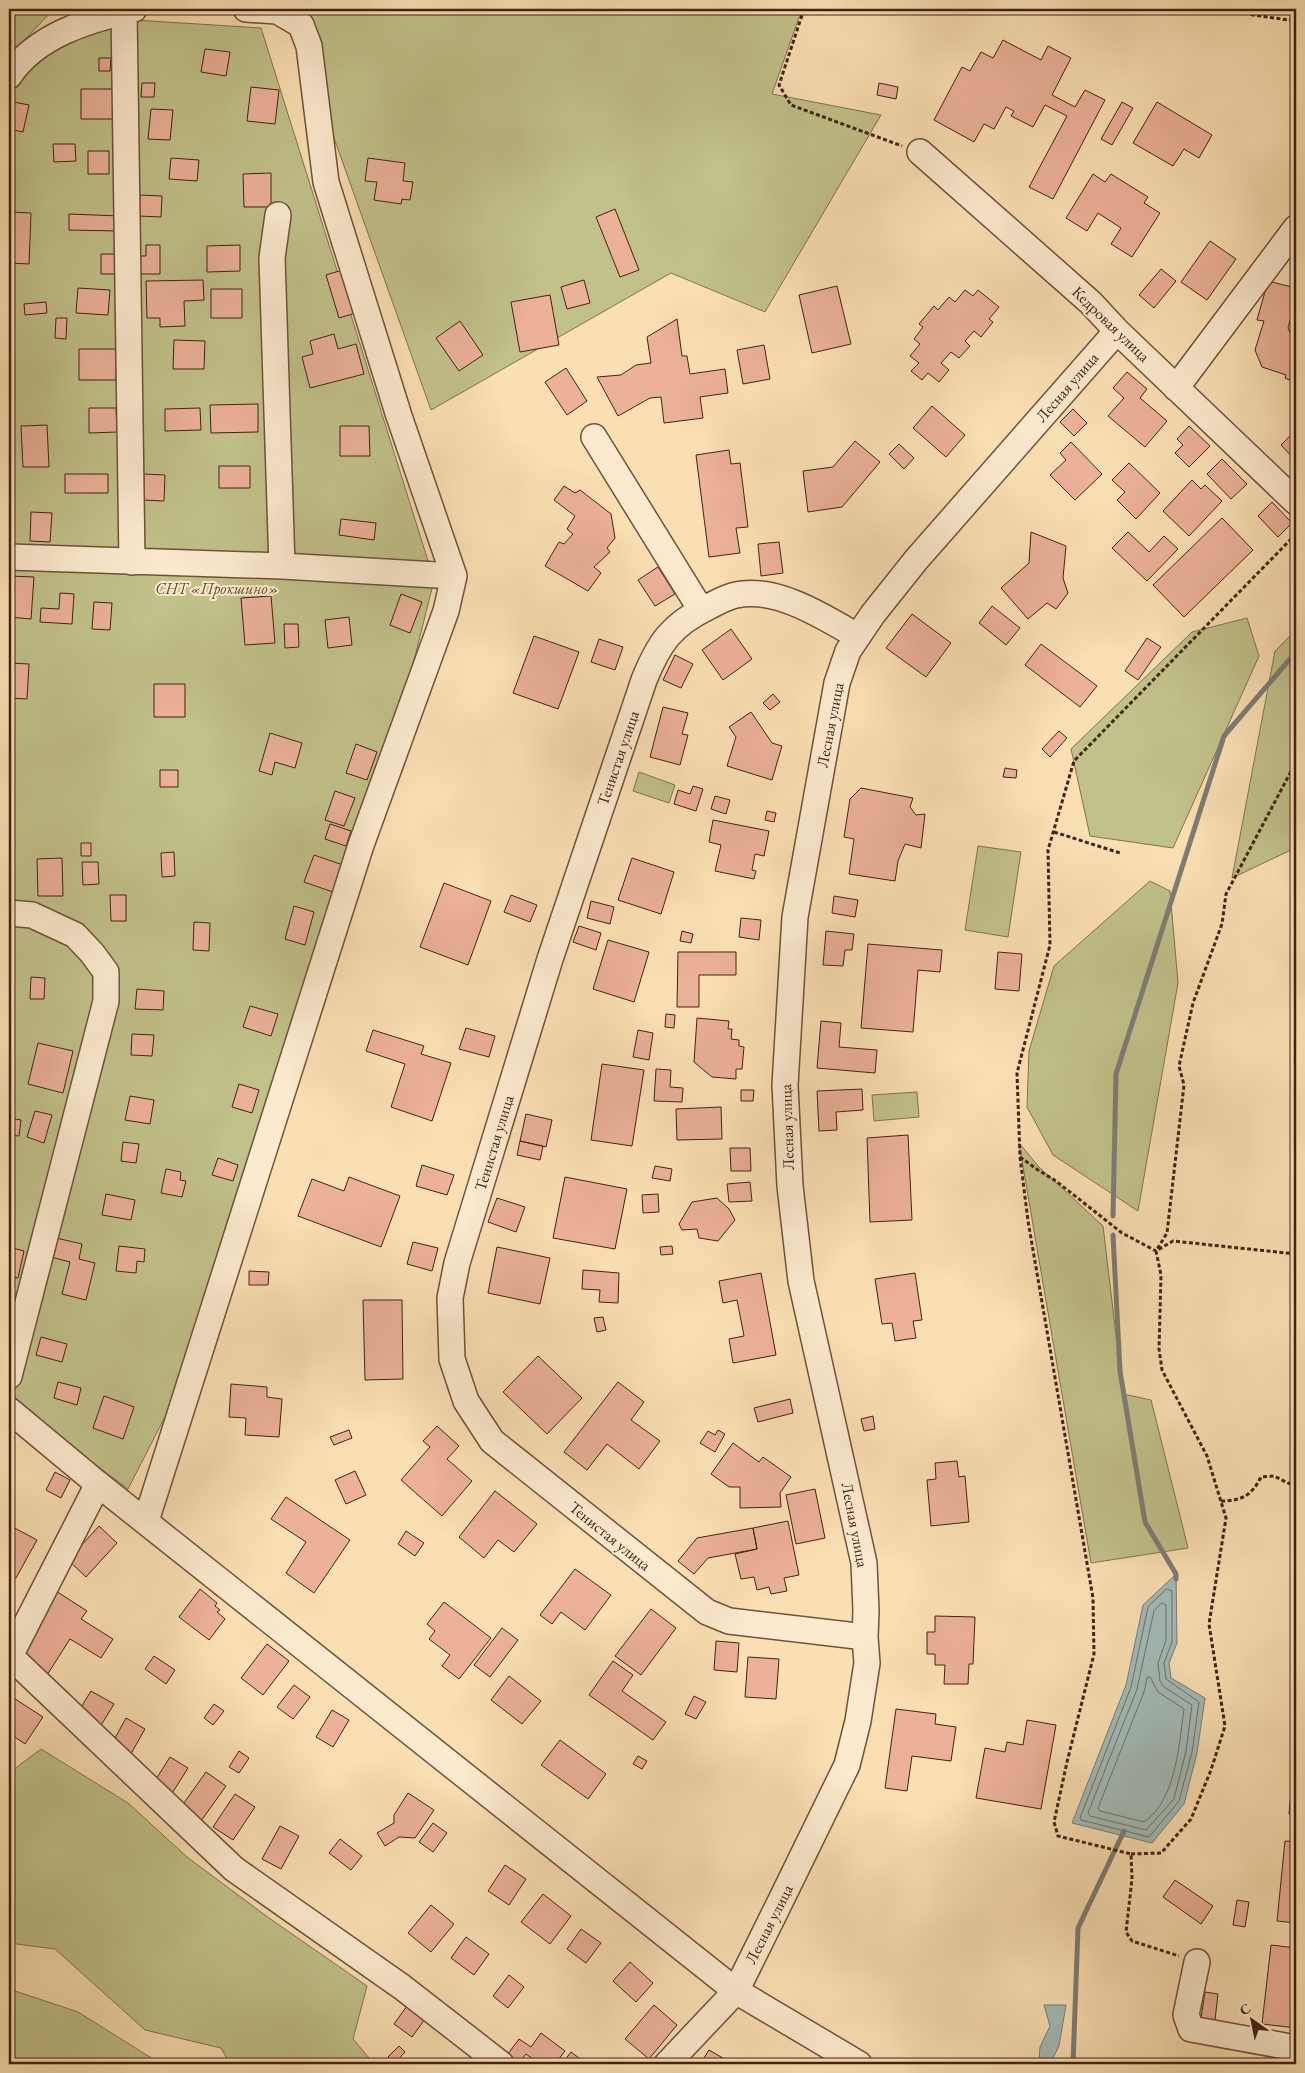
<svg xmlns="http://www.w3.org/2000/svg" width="1305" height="2073" font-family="'EB Garamond',serif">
<rect width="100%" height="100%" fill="#fadfb3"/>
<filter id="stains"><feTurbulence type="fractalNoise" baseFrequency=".004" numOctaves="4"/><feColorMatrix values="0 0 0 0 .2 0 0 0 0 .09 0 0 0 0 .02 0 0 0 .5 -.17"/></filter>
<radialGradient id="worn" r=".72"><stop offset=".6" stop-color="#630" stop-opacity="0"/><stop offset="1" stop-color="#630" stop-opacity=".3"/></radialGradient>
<!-- green -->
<path fill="#c1c18a" stroke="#827250" d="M9 9H54L13 52 9 50Z
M288 9H802L772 94 881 115 765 312 671 273 431 410Z
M103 18 261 28 434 580 400 717 169 1409 128 1489 9 1400V86L24 67Z
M1247 618 1259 656 1173 848 1090 836 1071 749 1192 632Z
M1296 630V841L1293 849 1232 878 1275 651Z
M639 772 675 785 669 803 633 791Z
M978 846 1021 852 1008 937 965 930Z
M1150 881 1170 891 1178 983 1138 1211 1053 1155 1027 1107 1029 1051 1054 966Z
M917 1092 919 1117 874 1121 872 1095Z
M1019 1143 1039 1167 1103 1226 1123 1394 1151 1400 1188 1548 1091 1563Z
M41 1749 128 1803 187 1857 269 1918 367 1986 353 2039 374 2064H230L221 2048 145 2030 55 1949 9 1943V1773Z
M9 1989 78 2012 161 2064H9Z"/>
<!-- water -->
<path fill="#a2bab7" stroke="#7c7d76" d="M1176 1574 1177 1643 1169 1663 1171 1678 1205 1698 1197 1753 1184 1804 1152 1843 1072 1823 1126 1685 1143 1605Z
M1044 2005H1066L1059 2046 1050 2064H1045L1039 2061 1040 2047 1050 2026Z"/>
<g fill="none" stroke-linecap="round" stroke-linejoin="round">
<!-- shore -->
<path stroke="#726e66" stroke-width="1" d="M1167 1589 1172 1591V1642L1164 1663 1166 1679 1199 1702 1192 1752 1179 1801 1149 1837 1081 1820 1080 1818 1131 1687 1148 1607Z
M1162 1603 1166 1605V1640L1158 1663 1160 1681 1164 1687 1192 1705 1186 1751 1174 1799 1146 1830 1090 1816 1088 1813 1137 1689 1154 1611Z
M1150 1677 1158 1692 1184 1709C1179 1745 1176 1800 1144 1822L1100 1811 1098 1808 1144 1692 1147 1678Z"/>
<!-- stream -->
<path stroke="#7c7d76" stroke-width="5" d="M1113 1216 1116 1074 1224 736 1296 652
M1113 1235 1120 1371 1145 1522 1176 1574V1579
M1073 2064 1078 1928 1124 1831"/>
</g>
<!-- building -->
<path fill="#ebb199" stroke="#422215" d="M1003 40 1041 60 1048 46 1071 58 1052 95 1075 107 1085 90 1105 100 1053 199 1029 187 1067 116 1045 105 1033 127 1011 116 1014 111 1006 107 994 129 984 124 974 142 934 120 962 67 970 71 981 52 993 58Z
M205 49 230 52 226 76 201 72Z
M99 58H111L110 71H99Z
M142 83H155L154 97H141Z
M879 83 898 87 896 99 877 95Z
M251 87 279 90 275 124 247 121Z
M81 89H118L117 119H81Z
M9 101 29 105 23 132 9 129Z
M1122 102 1133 108 1112 145 1101 139Z
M1157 102 1212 135 1199 158 1184 149 1173 166 1133 143Z
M151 109 173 110 170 140 148 139Z
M53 144H75L76 161 54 162Z
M88 151H109V174H88Z
M171 158 199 160 197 181 169 179Z
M368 158 405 163 403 181 413 182 410 200 402 199 401 204 374 200 377 182 365 181Z
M271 173V207H244L243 174Z
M1093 174 1105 182 1111 174 1148 197 1144 203 1160 213 1132 257 1111 244 1121 228 1098 213 1087 231 1066 218Z
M140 195 162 196 161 217 139 216Z
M615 209 639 270 620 277 596 217Z
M9 212 31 213 29 264 10 263 11 232H9Z
M69 214 120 216 119 231 69 230Z
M1210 241 1236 259 1207 300 1181 282Z
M146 245H160V274H132V256H146Z
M240 245V271L207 272V246Z
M101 254H120V274H101Z
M349 268 362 311 339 318 326 275Z
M1161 269 1176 281 1154 308 1139 295Z
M203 280 204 300 184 301 185 326 160 327V318H147L146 281Z
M584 280 590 303 567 309 561 287Z
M1268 281 1296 288V297L1288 328 1296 346V383L1285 378 1286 375 1262 367 1255 350 1264 321 1257 320Z
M837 286 851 344 812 353 799 295Z
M78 288 110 290 108 315 76 313Z
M211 289H242V318H211Z
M965 290 973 296 978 290 999 307 989 319 993 322 981 337 974 331 965 341 970 346 959 358 951 352 941 363 949 370 939 382 928 373 922 380 911 371 919 363 910 356 920 344 914 339 923 327 919 324 934 306 938 310 949 297 955 302Z
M550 295 559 345 520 352 511 302Z
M46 302 47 313 25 315 24 304Z
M56 318H67L66 339 55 338Z
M677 319 682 356H687L690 374 725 369 728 393 700 397 703 418 664 423 661 397 650 398 618 416 597 377 621 375 636 365 651 363 647 337Z
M460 321 483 355 459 371 436 338Z
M334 334 338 349 356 344 364 374 310 388 302 357 313 354 310 341Z
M174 340 205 341 204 369H173Z
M764 345 770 379 743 384 737 350Z
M79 349H116V380H79Z
M566 368 587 401 567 415 545 382Z
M1127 372 1147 389 1140 398 1167 421 1145 447 1108 416 1124 398 1113 388Z
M258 404V432L211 433 210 405Z
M932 406 965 435 946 457 913 428Z
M89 408H116L117 432 89 433Z
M200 408 201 430 165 431V409Z
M1073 409 1087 423 1074 436 1060 422Z
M47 425 49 467H23L21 426Z
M340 426H369L370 456H340Z
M1189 426 1210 446 1189 467 1175 453 1183 445 1177 439Z
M1296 430V461L1281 445Z
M855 441 880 462 842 507 808 512 803 471 833 467Z
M1071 442 1102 474 1075 500 1050 475 1066 460 1060 453Z
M899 444 914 458 904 469 889 454Z
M729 450 731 464 740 463 748 527 736 528 740 553 709 557 696 455Z
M1222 459 1247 484 1231 499 1207 474Z
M1129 463 1160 493 1136 519 1117 500 1125 492 1112 480Z
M219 466H250V488H219Z
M65 474H108V493H65Z
M144 474 165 475 164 501 143 500Z
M1192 480 1201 489 1205 485 1222 501 1189 536 1163 511Z
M564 486 575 493 580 490 611 514 615 538 607 548 610 552 594 567 601 573 588 591 545 566 559 542 564 544 573 534 567 529 575 516 554 500Z
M1272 502 1292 523 1278 537 1258 516Z
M31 512 52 513 50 542 30 541Z
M1222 518 1253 550 1184 617 1153 585Z
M341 519 376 523 374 540 339 535Z
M1031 532 1066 546 1063 578 1068 593 1056 609 1047 603 1028 619 1001 588 1029 563Z
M1128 532 1149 552 1164 536 1178 549 1147 581 1112 548Z
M779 542 783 573 761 576 758 544Z
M658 567 675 594 655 606 638 580Z
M9 576 34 577 31 619 9 617Z
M60 593 74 594 72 624 40 622 41 608 59 609Z
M401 594 422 602 410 633 390 625Z
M271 596 275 643 245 645 241 598Z
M94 602 112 603 110 630 92 629Z
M992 606 1020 628 1006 645 979 623Z
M912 614 951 643 926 677 886 648Z
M349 617 352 645 328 648 325 620Z
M284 624H298L299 647 285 648Z
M731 629 752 659 723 680 702 650Z
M534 636 579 652 558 709 513 693Z
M1147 638 1161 647 1138 680 1125 671Z
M599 639 623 647 615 670 591 662Z
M1041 644 1097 686 1080 707 1025 665Z
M675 655 693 664 681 688 663 680Z
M9 663 29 664 27 699 9 698Z
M154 684H185V717H154Z
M773 694 780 702 770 710 763 703Z
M663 707 688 713 682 734 688 735 680 765 650 757Z
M751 712 772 743 782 746 772 780 727 766 736 737 729 727Z
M1059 731 1067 738 1050 757 1042 749Z
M270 733 302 743 295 768 275 762 272 775 259 771Z
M356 744 377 752 367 780 346 773Z
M1005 768 1017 770 1016 778 1003 777Z
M160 770H178V787H160Z
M693 786 703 789 696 811 674 804 678 790 690 794Z
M861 788 913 798 910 807 916 815 925 814 921 848 905 844 898 861 895 881 849 874 854 839 844 837 850 799Z
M335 791 355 798 344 826 325 820Z
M715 796 730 800 726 814 711 809Z
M767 811 776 813 774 822 765 820Z
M713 820 769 831 764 856 755 854 752 870 756 871 754 879 715 871 721 845 709 842Z
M330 824 351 831 346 846 325 839Z
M81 843H91V856H81Z
M174 852 175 876 162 877 161 853Z
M314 855 343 865 333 892 304 882Z
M62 858 63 896H38L37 859Z
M632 858 674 872 661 914 618 900Z
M82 862H98L99 884 83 885Z
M444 883 491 901 468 965 420 947Z
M110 895H126V921H111Z
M511 895 537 905 530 922 504 912Z
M834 896 858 900 855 917 832 913Z
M591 901 614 907 610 924 587 918Z
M294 906 314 912 305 945 285 939Z
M741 918 761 920 759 940 739 937Z
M194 922 210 923 209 951 193 950Z
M579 926 601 933 596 950 573 942Z
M682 931 693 934 691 943 680 941Z
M826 931 854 934 852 950H845L843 966 823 965Z
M608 940 649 952 634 1002 593 989Z
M868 944 942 950 940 972 918 970 913 1032 861 1028Z
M678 952H736V975H699V1007H677Z
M998 952 1022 954 1019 991 995 989Z
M31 977 45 978 44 999H30Z
M137 989 164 991 163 1010 135 1009Z
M250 1006 278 1014 271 1036 243 1027Z
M666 1014 675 1015 674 1028 665 1027Z
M697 1018 729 1021 728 1029H732L731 1039 739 1040V1046L744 1047 742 1069H736V1079L712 1077 694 1062Z
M821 1021 841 1023 839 1047 877 1050 875 1073 817 1068Z
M466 1028 495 1036 489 1057 459 1049Z
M373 1030 424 1046 421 1054 451 1063 432 1121 391 1107 405 1064 366 1051Z
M638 1030 653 1033 649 1060 633 1057Z
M132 1034 154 1035 152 1056 131 1055Z
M38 1043 73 1051 63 1093 28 1084Z
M602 1064 644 1070 632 1146 591 1140Z
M656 1069 671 1070 670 1087 683 1088 682 1102 654 1101Z
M239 1084 259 1090 252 1113 232 1107Z
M862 1089 863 1110 836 1112 837 1130 819 1131 817 1091Z
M741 1090H754L753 1101H741Z
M130 1096 154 1100 150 1124 125 1120Z
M721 1107 722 1139 677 1140 676 1109Z
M35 1111 52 1115 44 1143 27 1137Z
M526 1114 552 1120 546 1147 520 1141Z
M9 1118 21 1120 19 1136 9 1135Z
M908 1135 912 1220 870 1222 867 1138Z
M520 1141 543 1146 540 1160 517 1155Z
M123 1142 139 1144 136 1163 121 1161Z
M730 1148H750L751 1171H731Z
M218 1158 238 1165 233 1181 212 1175Z
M422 1165 454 1175 447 1195 416 1186Z
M655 1166 672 1169 670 1181 652 1178Z
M166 1169 181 1172 180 1180 186 1181 182 1197 161 1193Z
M349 1177 400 1196 381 1247 298 1216 312 1179 344 1191Z
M565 1177 627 1189 615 1249 553 1238Z
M750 1182 752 1201 729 1202 727 1184Z
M106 1194 135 1200 131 1220 102 1215Z
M658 1194 659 1212 643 1213 642 1195Z
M497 1198 525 1207 516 1232 488 1222Z
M717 1198 729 1209 735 1220 718 1241 699 1238 697 1229 682 1230 679 1224 692 1202Z
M56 1238 82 1244 79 1259 95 1263 86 1300 62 1294 70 1262 51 1257Z
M413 1242 438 1248 432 1271 407 1264Z
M119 1246 145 1249 144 1262 137 1261 136 1273 116 1271Z
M672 1246 673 1254 661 1255 660 1247Z
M9 1247 24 1251 18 1278 9 1276Z
M497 1247 550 1258 540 1304 488 1293Z
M583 1270 619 1273 618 1303 599 1302 600 1290 582 1289Z
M249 1271 269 1272 268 1285H249Z
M761 1273 776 1355 733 1363 729 1339 744 1336 737 1300 723 1303 719 1281Z
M915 1273 922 1320 913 1321 916 1338 895 1341 892 1323 882 1324 875 1279Z
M363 1300H402L403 1379 365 1380Z
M603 1317 606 1330 597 1332 594 1318Z
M41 1337 67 1344 62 1362 36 1355Z
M538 1356 582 1398 547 1434 503 1392Z
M58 1382 81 1388 77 1405 54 1398Z
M618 1382 644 1402 631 1420 660 1441 639 1469 607 1444 587 1470 564 1452Z
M231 1384 267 1387V1397L282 1399 279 1437 245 1435 246 1418 229 1417Z
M104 1396 134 1407 123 1439 93 1428Z
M790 1399 793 1413 758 1422 754 1408Z
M873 1416 875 1429 864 1431 861 1419Z
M437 1426 459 1446 447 1459 472 1481 442 1516 401 1480 430 1447 423 1441Z
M349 1430 352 1438 334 1445 330 1437Z
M718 1430 725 1434 715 1452 700 1443 708 1431 715 1435Z
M733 1443 759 1462 763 1457 791 1477 780 1493 781 1507 740 1508V1487H729L711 1474Z
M957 1461 959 1477 965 1476 969 1522 931 1526 927 1480 936 1479 935 1463Z
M355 1471 366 1495 346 1504 335 1480Z
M55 1472 70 1480 61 1498 46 1490Z
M815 1489 825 1538 796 1544 786 1495Z
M495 1491 537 1524 514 1552 498 1540 484 1558 459 1537Z
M286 1497 350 1540 314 1593 286 1573 306 1542 271 1519Z
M788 1521 799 1575 784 1578 787 1591 771 1594 769 1587 757 1590 754 1577 741 1579 735 1554 757 1549 753 1528Z
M9 1525 37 1540 16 1578 9 1574Z
M99 1526 117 1543 86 1577 68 1560Z
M753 1528 757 1549 708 1558 694 1574 678 1561 697 1538Z
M406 1531 424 1543 415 1556 398 1544Z
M575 1569 611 1595 585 1630 561 1612 552 1624 540 1615Z
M200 1589 217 1603 215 1606 220 1610 217 1612 225 1619 209 1640 179 1617Z
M56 1591 87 1611 81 1619 113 1639 101 1658 70 1639 47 1675 16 1655Z
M444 1602 491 1638 459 1679 442 1666 450 1655 429 1639 435 1631 427 1624Z
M651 1609 676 1628 641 1675 615 1656Z
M935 1616 975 1617 973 1664H969L968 1684H944L945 1665H935V1654H927V1632H935Z
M502 1628 518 1640 490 1677 474 1665Z
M716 1641 739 1643 737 1672 714 1670Z
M267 1644 289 1661 263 1695 241 1678Z
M154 1656 175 1670 166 1684 145 1669Z
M748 1657 779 1659 776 1699 745 1697Z
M613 1661 633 1675 622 1691 666 1722 653 1740 589 1695Z
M509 1676 541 1701 522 1724 491 1700Z
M294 1685 310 1697 293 1719 277 1707Z
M91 1691 114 1704 100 1727 77 1714Z
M9 1695 43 1717 25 1744 9 1733Z
M694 1696 706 1702 696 1719 685 1714Z
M214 1704 224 1711 213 1725 204 1718Z
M896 1709 936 1714 935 1724 956 1727 951 1761 912 1756 907 1791 885 1788Z
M332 1710 349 1720 333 1747 316 1737Z
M126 1718 145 1729 128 1759 109 1749Z
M1027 1720 1056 1725 1041 1809 976 1798 985 1748 1005 1752 1007 1742 1023 1745Z
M1296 1739V1815L1289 1814Z
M560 1740 606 1774 588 1799 541 1765Z
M239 1751 249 1758 239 1773 229 1767Z
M638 1756 647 1761 642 1769 633 1764Z
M170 1757 188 1768 171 1795 153 1784Z
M206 1772 226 1786 201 1821 181 1807Z
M408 1793 434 1810 415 1838 399 1837 385 1846 377 1833 394 1823V1815Z
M235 1794 255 1807 233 1840 213 1827Z
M433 1823 447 1833 433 1852 419 1842Z
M280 1826 299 1836 281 1869 262 1859Z
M340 1839 362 1856 351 1870 329 1853Z
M1285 1841 1296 1842V1923L1277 1921Z
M505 1865 526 1879 509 1905 488 1891Z
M1175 1880 1213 1906 1201 1924 1163 1897Z
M543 1894 571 1916 550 1944 521 1922Z
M1237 1900 1249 1902 1245 1927 1233 1925Z
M431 1905 454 1924 431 1952 408 1933Z
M581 1929 601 1943 586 1963 567 1949Z
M466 1937 489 1954 474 1975 451 1958Z
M1271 1945 1296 1948V2028L1262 2024Z
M630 1962 653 1983 636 2002 613 1981Z
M509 1975 524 1987 508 2008 493 1996Z
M1205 1992 1218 1994 1215 2020 1201 2018Z
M654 2005 677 2025 649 2059 625 2039Z
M407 2006 425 2019 412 2037 394 2024Z
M541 2033 565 2051 555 2064H540L526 2054 518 2064H513L505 2058 519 2039 531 2047Z
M399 2046 405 2052 395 2063 388 2057Z
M709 2050 728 2061 726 2064H700Z
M571 2052 587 2064H562Z"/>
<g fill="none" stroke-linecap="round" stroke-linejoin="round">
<!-- minor casing -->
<g stroke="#70513c" stroke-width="28">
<path id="minor" d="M124 11 132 562
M9 76C36 35 89 20 134 9
M920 152 1091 303 1117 331 1296 502
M278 215 272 258 282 566
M1176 388 1296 228
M594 437 701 610
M9 557 282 566 454 576
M857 636C824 617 776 586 736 595 726 597 716 603 708 607 671 625 659 643 644 680L550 959 457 1263 450 1298 452 1359 466 1401 492 1441 707 1612 729 1621 865 1637
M9 913 32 915 75 935 92 953 106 972V1001L9 1376
M9 1410 98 1484 736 1991 859 2064
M98 1484 10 1656 234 1869 402 1987 501 2064
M146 1521 361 845 446 611 454 576 399 416 326 182 309 46 301 25 286 16 277 11 246 9
M1197 1962 1186 2015 1191 2029 1296 2048
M667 2064 736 1991 783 1896 847 1765 858 1721 867 1663 865 1637 866 1611 864 1563 801 1281 790 1186 785 1085 795 917 837 683 848 651 873 614 916 560 1117 331"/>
</g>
<!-- path -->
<path stroke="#422215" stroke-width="3" stroke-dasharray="4 2.5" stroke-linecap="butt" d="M804 9 779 85 791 105 902 146
M1232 9 1253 15 1296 21
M1296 534 1074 761 1048 850 1050 945 1017 1073 1020 1157 1038 1170 1056 1181 1122 1233 1156 1251 1173 1241 1296 1254
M1054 832 1120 853
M1020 1157 1028 1221 1093 1598 1094 1654 1067 1762 1054 1822 1058 1836 1131 1854 1132 1879 1126 1932 1132 1941 1179 1956
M1221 1501C1242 1501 1252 1495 1261 1477L1274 1476 1296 1487
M1131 1854 1161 1853 1191 1819 1211 1770 1225 1726 1209 1624 1226 1518 1207 1456 1162 1370 1159 1349 1161 1275 1156 1251 1167 1233 1184 1085 1179 1066 1193 1003 1222 924 1226 894 1296 762"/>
<!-- minor -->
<use href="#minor" stroke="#fceace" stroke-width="25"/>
</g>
<g text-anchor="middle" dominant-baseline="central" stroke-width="4" stroke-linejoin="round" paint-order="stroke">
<!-- street labels -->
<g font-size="16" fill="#422215" stroke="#fceace">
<text transform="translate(1111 324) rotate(44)">Кедровая улица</text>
<text transform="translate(1067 387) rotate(-49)">Лесная улица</text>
<text transform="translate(830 725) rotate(-79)">Лесная улица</text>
<text transform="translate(618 758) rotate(-71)">Тенистая улица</text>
<text transform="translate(787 1127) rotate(-92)">Лесная улица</text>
<text transform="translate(494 1143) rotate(-73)">Тенистая улица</text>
<text transform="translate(855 1525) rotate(79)">Лесная улица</text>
<text transform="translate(610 1536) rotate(39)">Тенистая улица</text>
<text transform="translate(769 1924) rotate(-63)">Лесная улица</text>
</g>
<!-- park labels -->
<g font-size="16" font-style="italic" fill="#624a32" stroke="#fceace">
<text x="217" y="588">СНТ «Прокшино»</text>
</g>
</g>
<!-- margin -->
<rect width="1305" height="2073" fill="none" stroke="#fadfb3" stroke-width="30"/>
<rect x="10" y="10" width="1285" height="2053" fill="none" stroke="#422215" stroke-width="2.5"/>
<rect x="15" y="15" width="1275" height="2043" fill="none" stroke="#422215"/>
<!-- north arrow -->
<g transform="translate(1252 2020) rotate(327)" stroke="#fceace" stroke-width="4" paint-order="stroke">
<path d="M0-4L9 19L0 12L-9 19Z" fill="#422215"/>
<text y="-8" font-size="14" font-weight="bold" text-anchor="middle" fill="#422215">С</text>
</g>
<rect width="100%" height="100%" filter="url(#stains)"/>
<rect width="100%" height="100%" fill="url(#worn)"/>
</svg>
